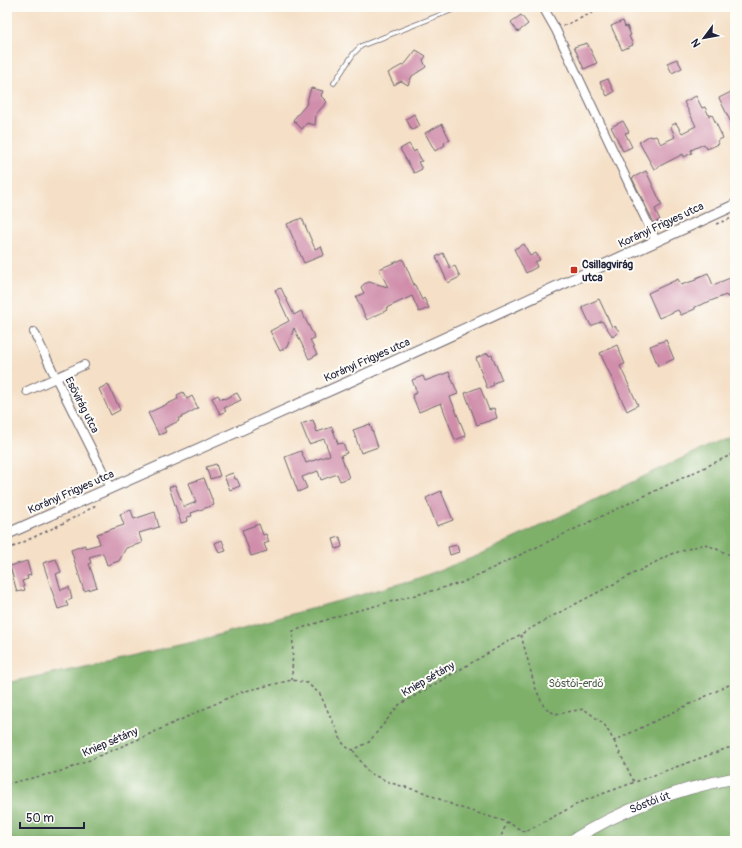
<svg xmlns="http://www.w3.org/2000/svg" width="742" height="848" font-family="Pangolin,sans-serif">
<rect width="100%" height="100%" fill="#fdfcf7"/>
<filter id="ink" filterUnits="userSpaceOnUse"><feTurbulence type="fractalNoise" baseFrequency=".025" numOctaves="2"/><feDisplacementMap in="SourceGraphic" scale="8" xChannelSelector="R" yChannelSelector="G"/><feConvolveMatrix kernelMatrix="1 2 1 2 8 2 1 2 1" color-interpolation-filters="sRGB"/></filter>
<filter id="wash" filterUnits="userSpaceOnUse"><feTurbulence type="fractalNoise" baseFrequency=".012" numOctaves="4" result="noise"/><feDisplacementMap in="SourceGraphic" scale="16" xChannelSelector="R" yChannelSelector="G"/><feGaussianBlur stdDeviation="0.9" result="paint"/><feColorMatrix in="noise" values="0 0 0 0 0 0 0 0 0 0 0 0 0 0 0 0 0 1.4 0 .05"/><feComposite in="paint" operator="in"/></filter>
<g filter="url(#wash)">
<rect width="100%" height="100%" fill="#f5e0c7"/>
<!-- forest -->
<path fill="#7eb06b" stroke="#506953" d="M735 433V841H7V683L193 642 413 580 477 556Z"/>
<g id="blocks">
<!-- building -->
<path fill="#d08eab" d="M521 15 528 24 518 32 511 22Z
M623 21 625 27 627 26 631 35 629 36 633 45 622 50 611 26Z
M587 43 597 63 584 69 574 47Z
M416 50 426 56 423 60 426 67 412 76 408 85 401 81 394 85 388 73 406 63Z
M677 59 682 68 672 73 667 63Z
M608 79 614 92 607 96 600 82Z
M311 88 323 91 321 96 327 102 316 114 315 125 307 123 302 129 293 120 306 105Z
M731 92 735 101V131L719 98Z
M696 96 702 108 705 107 709 116 712 115 723 138 717 141 719 144 707 149 704 144 691 150 692 153 684 157 683 154 654 169 639 142 649 136 653 137 656 136 661 144 675 137 671 127 672 125 676 123 682 133 696 126 684 102Z
M414 114 420 126 412 130 406 119Z
M623 121 629 132 625 133 632 147 623 151 611 127Z
M442 124 450 140 444 143 445 145 435 151 425 133Z
M409 144 414 152 416 150 422 161 418 162 422 169 414 173 400 149Z
M646 171 662 205 655 209 660 220 654 223 632 178Z
M302 218 315 249 321 246 324 255 304 263 287 224Z
M524 244 530 256 536 253 540 260 535 262 537 267 526 273 514 249Z
M443 253 450 268 455 266 460 277 448 283 436 257Z
M403 259 414 285H415L422 300 424 298 429 308 419 312 412 296 386 308 387 310 367 320 356 297 364 293 361 287 364 284 369 282 388 287 379 269Z
M708 273 713 285 735 276V294L727 297 726 295 695 307V309L681 315 678 310 659 318 648 293 678 279 681 285 696 280V278Z
M281 288 294 315 301 311 315 338 310 340 317 355 309 359 294 328 287 347 280 351 270 331 289 321 275 290Z
M599 299 612 327 614 325 619 331 613 337 602 321 591 326 582 307Z
M666 340 674 359 658 366 650 346Z
M617 345 625 364 620 366 638 405 627 411 600 353Z
M488 353 489 356 492 355 502 380 493 383 494 385 487 388 476 358Z
M449 372 458 394 450 397 466 436 455 440 441 403 419 412 412 395 417 393 412 380 423 376 425 381Z
M108 384 120 410 111 415 99 389Z
M480 387 489 410 494 408 497 418 477 425 465 393Z
M183 392 187 399 192 396 198 408 178 419 179 421 164 428 166 432 159 435 148 413 178 399 177 395Z
M237 393 241 400 224 408 226 411 220 414 212 398 218 395 221 400 223 398 224 399Z
M313 420 317 432 332 427 338 444 343 443 347 453 341 455 349 478 340 481 337 474 321 480 318 471 302 477 307 488 298 492 285 457 301 451 306 463 330 455 324 439 309 444 301 424Z
M370 424 378 447 361 453 353 430Z
M216 464 220 476 210 479 206 467Z
M233 473 235 479H237L240 486 230 490 224 476Z
M204 478 214 505 191 513 192 516 187 517 188 521 181 523 169 487 175 485 184 507 196 502 189 483Z
M441 491 453 520 437 526 426 498Z
M131 510 134 519 155 512 159 527 139 533 142 543 126 548 119 561 107 565 103 553 89 557 91 563 89 564 97 587 84 591 71 550 85 545V548L100 544 97 534 124 525 120 514Z
M259 524 263 535 266 534 269 542 264 544 267 551 251 556 242 530Z
M340 537 342 547 336 549 333 539Z
M222 540 226 551 219 553 215 543Z
M457 545 459 552 450 555 448 547Z
M56 559 61 572 56 574 61 590 69 587 72 599 66 601 68 606 58 609 43 563Z
M27 561 31 575 27 576 28 579 22 581 25 590 17 592 10 566Z"/>
</g>
</g>
<g filter="url(#ink)">
<use href="#blocks" fill-opacity="0" stroke="#6c646c" stroke-width="1"/>
<g fill="none" stroke-linecap="round" stroke-linejoin="round">
<!-- service casing -->
<g stroke="#6c646c" stroke-width="5.5">
<path id="service" d="M334 83 354 53 361 46 460 7"/>
</g>
<!-- minor casing -->
<g stroke="#6c646c" stroke-width="10">
<path id="minor" d="M543 7 556 30 656 241
M34 332 56 378 111 488
M27 391 84 365"/>
</g>
<!-- tertiary casing -->
<g stroke="#6c646c" stroke-width="12">
<path id="tertiary" d="M7 534 353 380 735 205"/>
</g>
<!-- secondary casing -->
<g stroke="#6c646c" stroke-width="12">
<g id="secondary">
<path id="s1" d="M571 841C622 809 676 789 735 778"/>
</g>
</g>
<!-- path -->
<path stroke="#6c646c" stroke-width="1.5" stroke-dasharray="3 3" stroke-linecap="butt" d="M563 26 606 7
M716 224 735 217
M7 550C37 535 67 523 96 505
M521 635 535 687 544 707 555 714 584 709 604 724 614 741 735 682
M292 680 293 631 341 615 461 583 735 453
M614 741 634 782
M353 750 369 773 391 783 423 792 458 807 507 822 525 832 583 801 728 748H735
M7 784 66 770 139 739 241 692 292 680 307 683 320 694 342 742 346 747 353 750 369 742 399 705 547 619 671 554 705 544 728 554 735 555
M499 841 507 822"/>
<!-- service -->
<use href="#service" stroke="#fff" stroke-width="4"/>
<!-- minor -->
<use href="#minor" stroke="#fff" stroke-width="8"/>
<!-- tertiary -->
<use href="#tertiary" stroke="#fff" stroke-width="10"/>
<!-- secondary -->
<use href="#secondary" stroke="#fff" stroke-width="11"/>
</g>
</g>
<!-- markers -->
<rect fill="#c8321e" stroke="#fdfcf7" stroke-width="1.5" x="570" y="266" width="8" height="8" rx="2"/>
<g text-anchor="middle" dominant-baseline="central" stroke-width="4" stroke-linejoin="round" paint-order="stroke">
<!-- street labels -->
<g font-size="11" fill="#22223b" stroke="#fdfcf7">
<text transform="translate(661 225) rotate(-25)">Korányi Frigyes utca</text>
<text transform="translate(367 360) rotate(-24)">Korányi Frigyes utca</text>
<text transform="translate(82 405) rotate(63)">Esővirág utca</text>
<text transform="translate(71 492) rotate(-24)">Korányi Frigyes utca</text>
<text transform="translate(428 679) rotate(-30)">Kniep sétány</text>
<text transform="translate(110 742) rotate(-23)">Kniep sétány</text>
<text stroke="none"><textPath href="#s1" startOffset="88">Sóstói út</textPath></text>
</g>
<!-- poi labels -->
<g font-size="11" font-weight="bold" fill="#22223b" stroke="#fdfcf7" text-anchor="start">
<text x="582" y="264">Csillagvirág<tspan x="582" dy="13">utca</tspan></text>
</g>
<!-- park labels -->
<g font-size="11" fill="#4d5e51" stroke="#fdfcf7">
<text x="576" y="683">Sóstói-erdő</text>
</g>
</g>
<!-- margin -->
<rect width="742" height="848" fill="none" stroke="#fdfcf7" stroke-width="24"/>
<!-- north arrow -->
<g transform="translate(704 38) rotate(238)" stroke="#fdfcf7" stroke-width="3" paint-order="stroke">
<path d="M0-3L7 15L0 10L-7 15Z" fill="#22223b"/>
<text y="-6" font-size="11" font-weight="bold" text-anchor="middle" fill="#22223b">N</text>
</g>
<!-- scale -->
<path d="M20 822v6h64v-6" fill="none" stroke="#22223b" stroke-width="2"/>
<text x="26" y="822" font-size="12" fill="#22223b" stroke="#fdfcf7" stroke-width="3" paint-order="stroke">50 m</text>
</svg>
